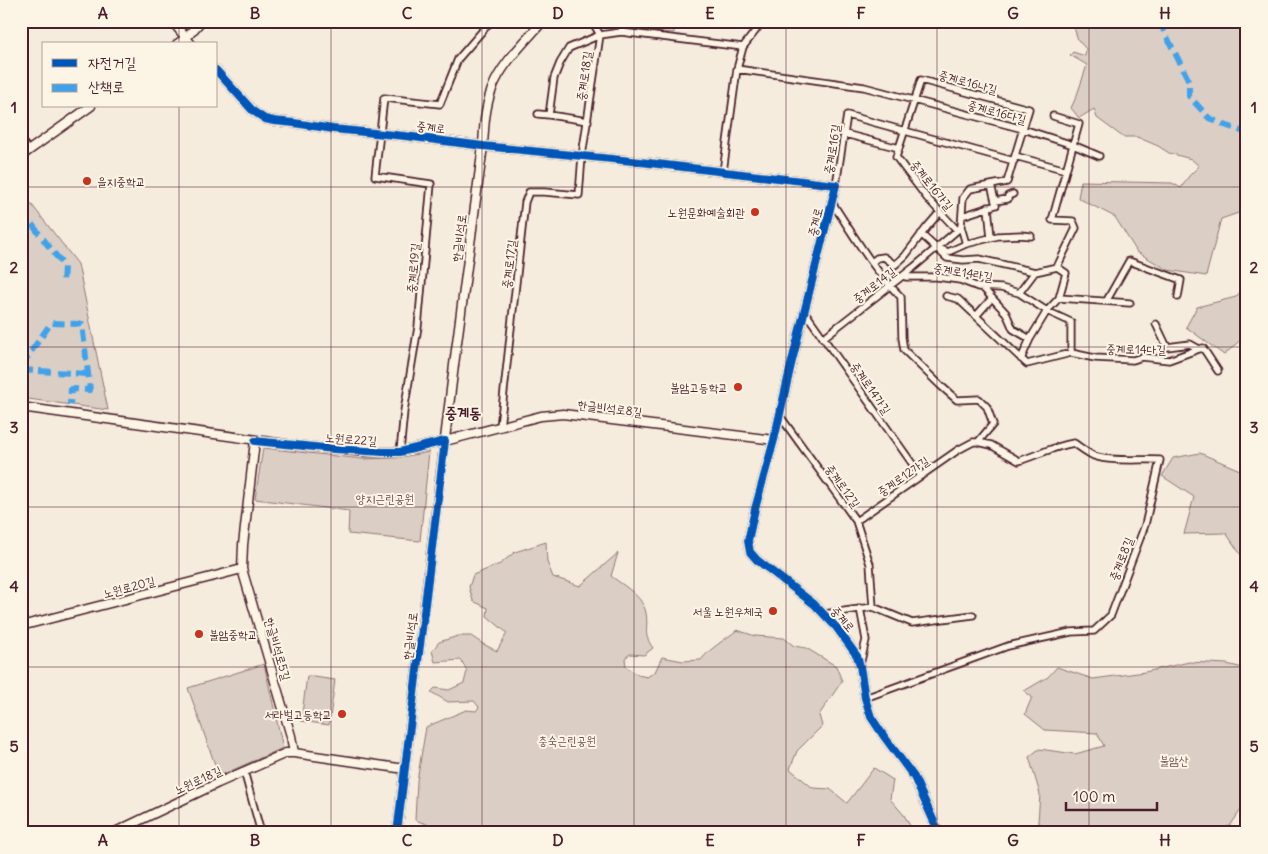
<svg xmlns="http://www.w3.org/2000/svg" width="1268" height="854" font-family="Delius,'Poor Story',sans-serif">
<rect width="100%" height="100%" fill="#f5ecde"/>
<filter id="ink" filterUnits="userSpaceOnUse"><feTurbulence type="fractalNoise" baseFrequency=".02" numOctaves="2"/><feDisplacementMap in="SourceGraphic" scale="10" xChannelSelector="R" yChannelSelector="G"/><feConvolveMatrix kernelMatrix="1 2 1 2 8 2 1 2 1" color-interpolation-filters="sRGB"/></filter>
<g filter="url(#ink)">
<!-- green -->
<path fill="#dbcec4" stroke="#927678" d="M631 21H675L674 33 628 29Z
M1072 21H1247V210L1221 219 1206 276 1168 270 1137 252 1115 217 1078 198 1081 181 1172 183 1181 188 1189 176 1199 166 1191 159 1169 153 1158 146 1137 137H1123L1097 118 1094 109 1079 118 1071 108 1077 95 1087 65 1070 55 1073 52 1085 56 1086 49 1078 40Z
M21 191 78 264 108 410 21 398Z
M1247 283V334L1224 355 1186 327 1197 307 1236 297Z
M263 448 362 459 396 458 429 452 420 541 348 534 349 511 255 499Z
M1200 453 1247 473V564L1226 533 1184 534 1194 497 1162 476 1173 458Z
M546 542 547 562 553 577 580 586 618 553 611 576C624 586 643 596 646 613 649 629 642 633 653 648L644 655 630 654 625 658 626 667 638 675 647 677 655 672 662 657 683 661 701 660C710 648 725 640 737 630L755 636 784 638 794 646 806 648 836 666 842 681 819 715 822 726 797 751 790 769 813 788 830 789 847 803 874 768 893 780 890 799 904 815 914 833H437L438 828 415 820 417 781 426 727 466 710 476 711 479 707 474 701 448 702 431 692 435 688 449 690 464 683 467 671 461 660 435 662 432 651 439 642 458 636H471L483 644 497 651 507 633 487 616 488 608 473 601 469 587 473 575 500 564 515 552Z
M1189 662 1227 664 1247 669V801L1230 826 1202 833H1056L1038 822 1040 794 1029 757 1039 749 1075 754 1104 746 1097 733 1045 730 1025 714 1032 697 1024 691 1048 677 1057 667 1093 679 1145 672Z
M264 664 283 748 219 776 188 688Z
M307 676 335 680 329 725 301 721Z"/>
<g fill="none" stroke-linecap="round" stroke-linejoin="round">
<!-- street casing -->
<g stroke="#4a1f2b" stroke-width="9">
<path id="street" d="M621 32 743 47
M737 69 743 47 763 21
M538 114 549 115
M588 121 549 115 554 78 560 63 569 48 600 35 621 32 625 21
M845 134 899 148 896 157 927 198 957 230
M21 140 29 151
M1015 156 1066 170
M723 172 737 69 864 87 1023 129 1073 145 1099 156
M836 185 847 115 1014 161
M831 201C853 234 873 270 901 297L902 338 904 350 941 386 957 400 979 399 987 407 993 424 978 442
M995 201 1008 199V196L1013 194
M988 207 991 238
M962 216 996 205 991 185
M961 227 966 244
M921 234 947 258 963 260 979 259 1035 272 1057 267 1076 228 1073 221 1052 220 1079 124 1053 116
M941 249 948 252 966 244 998 236 1021 235 1031 236
M872 262 877 258 884 257 895 265 905 256 927 227 940 212
M904 275 906 277H937L960 280 978 287 1001 288 1019 293 1047 311 1059 298 1066 273 1057 267
M982 287 1006 313 1013 329 1030 339
M1019 293 1035 272
M946 296 958 299 1027 364 1071 353 1095 358 1133 360 1142 357 1169 360 1199 349
M1059 298 1130 303
M1107 300 1129 261 1181 280 1178 297
M805 312 921 476
M976 316 992 298
M1156 324 1167 347 1190 344 1199 349 1203 348 1218 371
M823 338 914 267 961 227 963 198 970 189 1007 182 1029 109 921 80 899 148
M1021 359 1030 339 1047 311 1071 322V353
M780 416 856 521 870 564 873 607
M500 427 525 202 529 192H544L579 195 582 156 600 35 592 21
M400 452 404 411 418 327 431 184 375 176 384 98 440 104 458 59 491 21
M856 521 958 450 973 442H978L991 445 1019 461C1037 455 1055 446 1074 443 1081 448 1086 452 1094 456 1110 462 1142 459 1160 460L1145 525 1111 615 1094 631 1071 632 1008 646 865 698
M860 608 866 640 860 665
M824 614 873 607 912 623 973 615
M244 771 261 833"/>
</g>
<!-- secondary casing -->
<g stroke="#4a1f2b" stroke-width="11">
<path id="secondary" d="M172 21 191 44
M177 44 186 38 201 21
M216 70 253 111 265 119 274 121 294 123 333 129 405 136 483 146 632 161 836 185 791 365 774 440 755 509 748 541 750 552 757 560 814 604 836 627 857 656 860 666 865 698 871 717 883 735 914 777 939 833
M21 156 91 106
M21 407 293 445 365 452H400L445 441 541 416 563 414 774 440
M255 441 243 545 242 569 291 736 294 753
M21 626 242 569
M113 833 218 783 286 753H294L405 769
M397 833 454 365 483 146C484 127 485 107 492 89 501 64 526 41 543 21"/>
</g>
<!-- street -->
<use href="#street" stroke="#fcf5e5" stroke-width="5.5"/>
<!-- secondary -->
<use href="#secondary" stroke="#fcf5e5" stroke-width="8"/>
<!-- quiet -->
<path stroke="#40a2eb" stroke-width="6" stroke-dasharray="12 6" stroke-linecap="butt" d="M1159 21 1189 81V96L1209 118 1222 124 1247 133
M21 210 64 266 63 283
M21 308 23 315 21 341
M21 366 51 323 82 324 90 390 71 389 70 405
M21 370 88 374"/>
<!-- cycleway casing -->
<g stroke="#fcf5e5" stroke-width="11">
<path id="cycleway" d="M216 70 253 111 265 119 274 121 294 123 333 129 405 136 483 146 632 161 836 185 791 365 774 440 755 509 748 541 750 552 757 560 814 604 836 627 857 656 860 666 865 698 871 717 883 735 914 777 939 833
M255 441 334 449 383 452H400L445 441 397 833"/>
</g>
<!-- cycleway -->
<use href="#cycleway" stroke="#0057b8" stroke-width="8"/>
</g>
</g>
<!-- grid -->
<path fill="none" stroke="#4a1f2b" stroke-width="1" stroke-opacity="0.55" d="M179 21V44M331 21V833M482 21V833M634 21V833M786 21V833M937 21V833M1089 21V833M179 106V833M21 187H1247M21 347H1247M21 507H1247M21 667H1247"/>
<!-- markers -->
<g fill="#c8321e" stroke="#fcf5e5" stroke-width="2">
<circle cx="87" cy="181" r="5"/>
<circle cx="755" cy="212" r="5"/>
<circle cx="738" cy="387" r="5"/>
<circle cx="773" cy="611" r="5"/>
<circle cx="199" cy="634" r="5"/>
<circle cx="342" cy="714" r="5"/>
</g>
<g text-anchor="middle" dominant-baseline="central" stroke-width="4" stroke-linejoin="round" paint-order="stroke">
<!-- street labels -->
<g font-size="12" fill="#4a1f2b" stroke="#fcf5e5">
<text transform="translate(584 76) rotate(-82)">중계로18길</text>
<text transform="translate(968 82) rotate(15)">중계로16나길</text>
<text transform="translate(997 112) rotate(15)">중계로16다길</text>
<text transform="translate(431 127) rotate(7)">중계로</text>
<text transform="translate(832 149) rotate(-81)">중계로16길</text>
<text transform="translate(932 185) rotate(51)">중계로16가길</text>
<text transform="translate(815 222) rotate(-77)">중계로</text>
<text transform="translate(459 238) rotate(-83)">한글비석로</text>
<text transform="translate(509 264) rotate(-83)">중계로17길</text>
<text transform="translate(413 268) rotate(-85)">중계로19길</text>
<text transform="translate(963 272) rotate(9)">중계로14라길</text>
<text transform="translate(874 285) rotate(-38)">중계로14길</text>
<text transform="translate(1136 349) rotate(1)">중계로14다길</text>
<text transform="translate(871 388) rotate(55)">중계로14가길</text>
<text transform="translate(610 408) rotate(7)">한글비석로8길</text>
<text transform="translate(351 439) rotate(4)">노원로22길</text>
<text transform="translate(903 476) rotate(-35)">중계로12가길</text>
<text transform="translate(843 486) rotate(54)">중계로12길</text>
<text transform="translate(1121 559) rotate(-69)">중계로8길</text>
<text transform="translate(129 587) rotate(-15)">노원로20길</text>
<text transform="translate(843 619) rotate(50)">중계로</text>
<text transform="translate(410 636) rotate(-83)">한글비석로</text>
<text transform="translate(278 649) rotate(74)">한글비석로5길</text>
<text transform="translate(198 780) rotate(-25)">노원로18길</text>
</g>
<!-- poi labels -->
<g font-size="12" fill="#4a1f2b" stroke="#fcf5e5" text-anchor="end">
<text x="97" y="181" text-anchor="start">을지중학교</text>
<text x="745" y="212">노원문화예술회관</text>
<text x="728" y="387">불암고등학교</text>
<text x="763" y="611">서울 노원우체국</text>
<text x="209" y="634" text-anchor="start">불암중학교</text>
<text x="332" y="714">서라벌고등학교</text>
</g>
<!-- park labels -->
<g font-size="12" fill="#6e4b51" stroke="#fcf5e5">
<text x="385" y="498">양지근린공원</text>
<text x="567" y="740">충숙근린공원</text>
<text x="1174" y="760">불암산</text>
</g>
<!-- quarter labels -->
<g font-size="15" font-weight="bold" fill="#4a1f2b" stroke="#fcf5e5">
<text x="463" y="412">중계동</text>
</g>
</g>
<!-- margin -->
<rect width="1268" height="854" fill="none" stroke="#fcf5e5" stroke-width="55"/>
<!-- legend -->
<rect x="42" y="42" width="175" height="65" fill="#fcf5e5" stroke="#b59f9b"/>
<rect x="52" y="59" width="25" height="8" fill="#0057b8" stroke="#b59f9b"/>
<text x="88" y="68" font-size="15" fill="#4a1f2b">자전거길</text>
<rect x="52" y="84" width="25" height="8" fill="#40a2eb" stroke="#b59f9b"/>
<text x="88" y="92" font-size="15" fill="#4a1f2b">산책로</text>
<!-- scale -->
<path d="M1066 802v8h91v-8" fill="none" stroke="#4a1f2b" stroke-width="2.5"/>
<text x="1073" y="802" font-size="15" fill="#4a1f2b" stroke="#fcf5e5" stroke-width="4" paint-order="stroke">100 m</text>
<rect x="28" y="28" width="1212" height="798" fill="none" stroke="#4a1f2b" stroke-width="2"/>
<g font-size="16" text-anchor="middle" font-weight="bold" fill="#4a1f2b">
<text x="103" y="19">A</text>
<text x="255" y="19">B</text>
<text x="407" y="19">C</text>
<text x="558" y="19">D</text>
<text x="710" y="19">E</text>
<text x="861" y="19">F</text>
<text x="1013" y="19">G</text>
<text x="1165" y="19">H</text>
<text x="14" y="113">1</text>
<text x="1254" y="113">1</text>
<text x="14" y="273">2</text>
<text x="1254" y="273">2</text>
<text x="14" y="433">3</text>
<text x="1254" y="433">3</text>
<text x="14" y="592">4</text>
<text x="1254" y="592">4</text>
<text x="14" y="752">5</text>
<text x="1254" y="752">5</text>
<text x="103" y="846">A</text>
<text x="255" y="846">B</text>
<text x="407" y="846">C</text>
<text x="558" y="846">D</text>
<text x="710" y="846">E</text>
<text x="861" y="846">F</text>
<text x="1013" y="846">G</text>
<text x="1165" y="846">H</text>
</g>
</svg>
